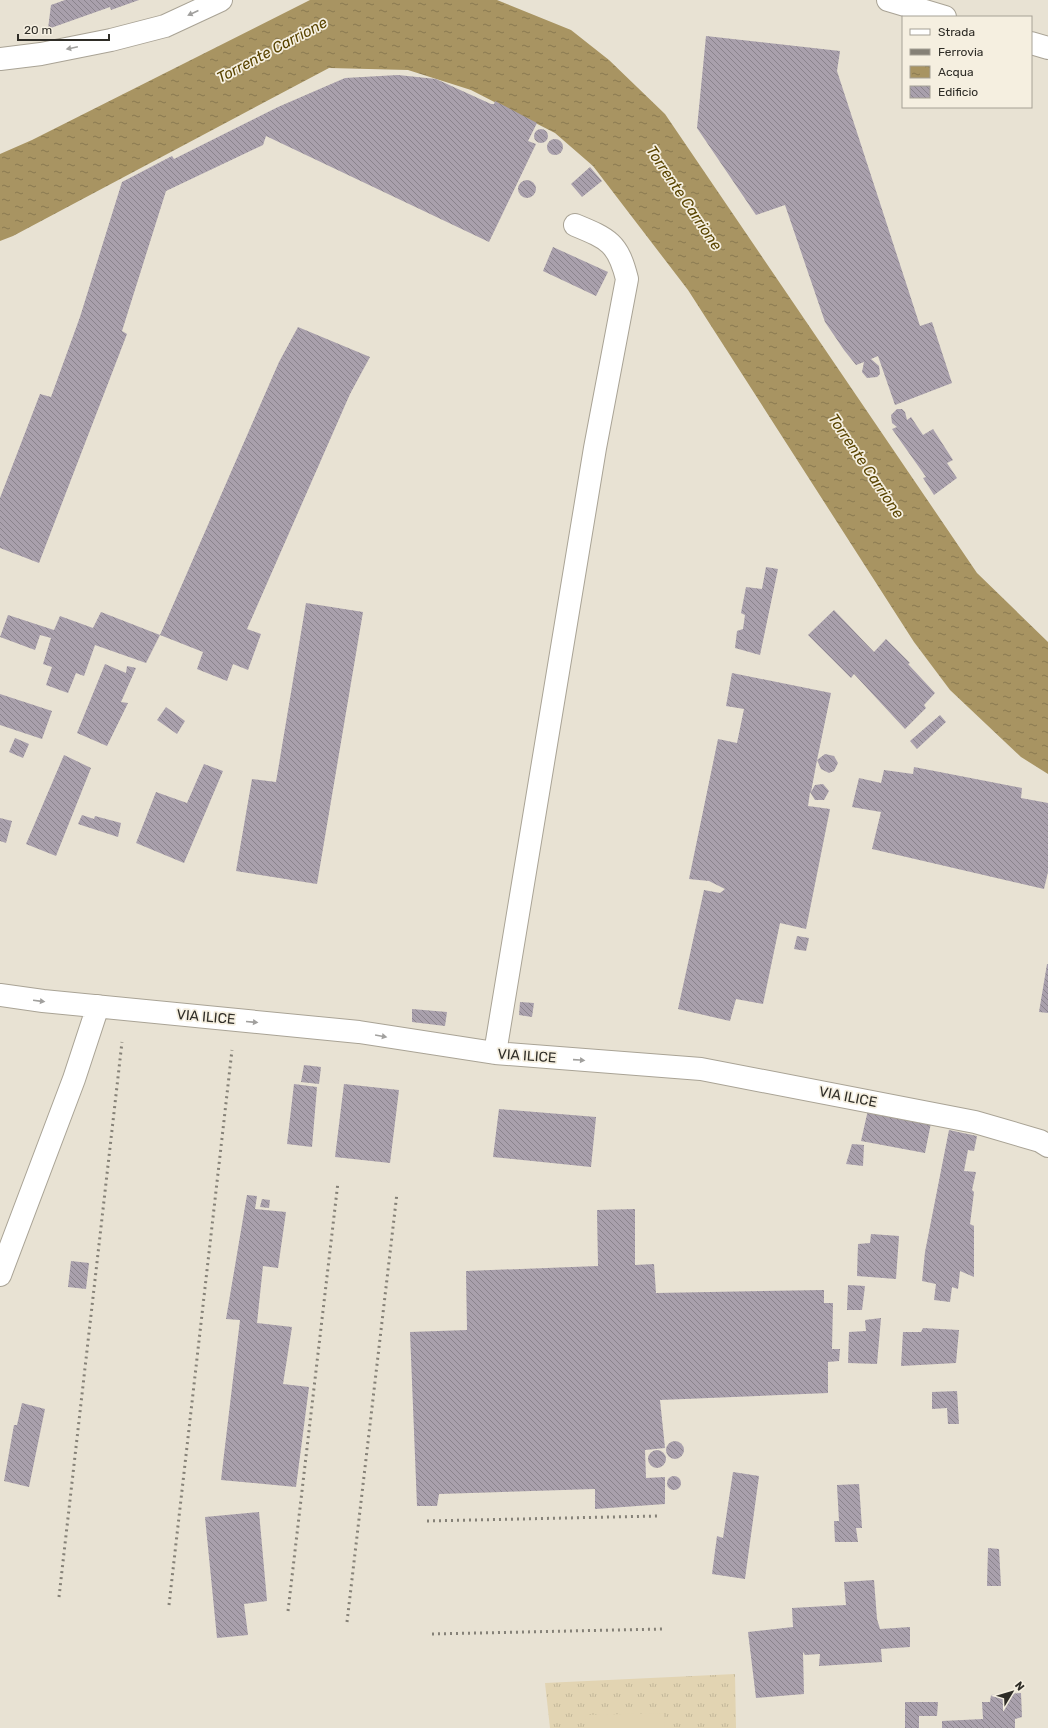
<svg xmlns="http://www.w3.org/2000/svg" width="1048" height="1728" font-family="Rubik,sans-serif">
<defs>
<pattern id="grass-tufts" width="24" height="20" patternUnits="userSpaceOnUse"><rect width="24" height="20" fill="#e2d4b2"/><path d="M3 7l-1-3M5 7V3M7 7l1-3M15 17l-1-3M17 17v-4M19 17l1-3" fill="none" stroke="#c2b699"/></pattern>
<pattern id="water-ripples" width="26" height="14" patternUnits="userSpaceOnUse"><rect width="26" height="14" fill="#a89462"/><path d="M2 4q2-2 4 0t4 0M15 11q2-2 4 0t4 0" fill="none" stroke="#897951"/></pattern>
<pattern id="building-back-hatch" width="6" height="6" patternUnits="userSpaceOnUse"><rect width="6" height="6" fill="#a9a0ac"/><path d="M-1 5l2 2M0 0l6 6M5-1l2 2" fill="none" stroke="#8a838c"/></pattern>
</defs>
<rect width="100%" height="100%" fill="#e8e2d3"/>
<!-- grass -->
<path fill="url(#grass-tufts)" d="M735 1674 736 1728H550L545 1683Z"/>
<!-- pitch -->
<path fill="#e2d4b2" d="M664 1713 665 1728H586L585 1715Z"/>
<!-- water -->
<path fill="url(#water-ripples)" d="M310 0H497L571 30 609 60 665 114 977 573 1048 642V774L1021 757 950 690 914 642 688 290 593 166 555 133 471 90 408 70 329 68 13 236 0 241V154L32 140Z"/>
<!-- building -->
<path fill="url(#building-back-hatch)" d="M65 0H139L111 10 110 7 48 29 51 5Z
M706 36 840 51 837 71 920 326 932 322 952 383 895 405 878 356 871 359 879 366 880 374 877 377 867 378 862 372 864 362 856 365 844 350 825 322 785 205 756 215 697 128Z
M398 75 436 79 491 104H494L495 101 537 123 528 141 536 144 489 242 266 136 263 145 166 191 122 331 127 334 39 563 0 548V498L40 394 51 397 80 317 122 182 172 156 174 159 278 107 345 78Z
M534 136a7 7 0 1 1 14 0a7 7 0 1 1-14 0Z
M547 147a8 8 0 1 1 16 0a8 8 0 1 1-16 0Z
M590 167 602 181 582 197 571 184Z
M518 189a9 9 0 1 1 18 0a9 9 0 1 1-18 0Z
M553 247 608 272 596 296 543 271Z
M298 327 370 357 350 394 247 629 261 634 248 670 233 664 227 681 197 669 203 652 160 635 279 362Z
M897 409H902L905 412 907 420 911 417 923 435 933 429 953 460 947 463 957 478 934 495 923 478 926 477 892 429 897 427 892 423 891 415Z
M766 567 778 569 760 655 735 648 737 631 743 629 745 615 741 613 746 587 762 589Z
M306 603 363 612 317 884 236 871 252 779 276 782Z
M834 610 874 652 886 639 910 663 908 664 935 693 924 705 926 708 905 729 854 674 851 678 808 635Z
M101 612 160 635 146 663 95 645 84 676 76 673 68 693 46 685 52 667 43 664 51 638 40 635 35 650 0 637 8 615 54 630 60 616 93 628Z
M105 664 126 673 127 666 136 668 121 702 128 703 107 746 77 733Z
M732 673 831 693 817 760 825 754 834 756 838 763 834 771 829 773 821 769 817 760 811 792 815 785 823 784 829 791 824 800H815L810 792 808 806 830 809 806 929 780 923 763 1004 736 999 730 1021 678 1009 704 890 720 893 725 889 709 881 689 879 718 739 737 743 744 709 726 706Z
M0 694 52 711 42 739 0 725Z
M166 707 185 721 177 734 157 720Z
M940 715 946 722 917 749 910 741Z
M15 738 29 744 23 758 9 752Z
M64 755 91 768 56 856 26 844Z
M204 764 223 771 184 863 136 843 156 792 187 803Z
M914 767 1022 788 1021 798 1048 803V872L1044 889 872 849 881 812 852 807 859 778 881 783 884 770 913 774Z
M82 815 94 819 95 816 121 823 118 837 78 824Z
M0 818 12 821 6 843 0 841Z
M797 936 809 938 806 951 794 949Z
M1047 964H1048V1013L1039 1012Z
M520 1002 534 1003 532 1017 519 1015Z
M412 1009 447 1012 445 1026 412 1022Z
M304 1065 321 1067 319 1084 301 1082Z
M294 1084 317 1087 312 1147 287 1144Z
M344 1084 399 1090 390 1163 335 1157Z
M499 1109 596 1117 591 1167 493 1157Z
M868 1110 931 1123 925 1153 861 1141Z
M949 1130 977 1136 974 1151 968 1150 964 1171 976 1172 972 1190 974 1192 970 1224 974 1226V1277L960 1271 958 1289 952 1287 950 1302 934 1300 936 1284 922 1281 925 1252Z
M852 1144 864 1145 863 1166 846 1164Z
M247 1195 257 1196 255 1209 286 1212 278 1268 263 1266 257 1323 292 1327 283 1384 309 1387 296 1487 221 1480 240 1320 226 1319Z
M262 1199 270 1200 269 1208 260 1207Z
M635 1209V1265L654 1264 656 1293 824 1290V1303H833L832 1349H840L839 1361 828 1362V1393L660 1400 665 1448 645 1450 646 1478 665 1477V1504L595 1509V1489L439 1494 437 1506H417L410 1332 467 1330 466 1271 598 1266 597 1210Z
M871 1234 899 1236 896 1279 857 1276 858 1244 870 1243Z
M71 1261 89 1263 86 1289 68 1287Z
M848 1285 865 1286 862 1310H847Z
M881 1318 877 1364 848 1363 849 1332 866 1331 865 1320Z
M923 1328 959 1330 956 1363 901 1366 903 1332H921Z
M957 1391 959 1424H948L947 1408 932 1409V1392Z
M22 1403 45 1409 29 1487 4 1481 14 1425H17Z
M666 1450a9 9 0 1 1 18 0a9 9 0 1 1-18 0Z
M648 1459a9 9 0 1 1 18 0a9 9 0 1 1-18 0Z
M733 1472 759 1476 745 1579 712 1574 717 1536 723 1538Z
M667 1483a7 7 0 1 1 14 0a7 7 0 1 1-14 0Z
M859 1484 862 1528H856L858 1542H835L834 1521H839L837 1485Z
M259 1512 267 1601 244 1604 248 1635 217 1638 205 1517Z
M988 1548 999 1549 1001 1586H987Z
M874 1580 877 1619 880 1629 910 1627V1647L881 1649 882 1662 819 1666 820 1654 805 1655 803 1652 804 1694 756 1698 748 1632 793 1627 792 1608 846 1605 844 1582Z
M1021 1693 1022 1717 1015 1719V1728H942V1721L983 1719 982 1702H990L991 1695Z
M905 1702H938L937 1716H919V1728H905Z"/>
<g fill="none" stroke-linecap="round" stroke-linejoin="round">
<!-- minor casing -->
<g stroke="#a9a395" stroke-width="24">
<path id="minor" d="M888 0 945 17
M1031 43 1048 48
M0 59 41 54 111 40 165 26 221 0
M0 995 43 1001 359 1032 495 1053 701 1069 975 1122 1040 1141 1048 1146
M495 1053 595 448 627 279C618 243 609 239 575 225
M0 1275 74 1079 98 1006"/>
</g>
<!-- minor -->
<use href="#minor" stroke="#fff" stroke-width="22"/>
<!-- rail -->
<path stroke="#858177" stroke-width="3" stroke-dasharray="2 4" stroke-linecap="butt" d="M427 1521 658 1516
M59 1597 122 1042
M169 1605 232 1050
M288 1611 338 1182
M347 1622 397 1193
M432 1634 662 1629"/>
</g>
<!-- one-way arrows -->
<defs><path id="oneway-solid" d="M-6-.8H1V-3.2L6.5 0L1 3.2V.8H-6Z"/></defs>
<g fill="#a1a09e">
<use href="#oneway-solid" transform="translate(193 13) rotate(155)"/>
<use href="#oneway-solid" transform="translate(72 48) rotate(168)"/>
<use href="#oneway-solid" transform="translate(39 1001) rotate(7)"/>
<use href="#oneway-solid" transform="translate(252 1022) rotate(5)"/>
<use href="#oneway-solid" transform="translate(381 1036) rotate(10)"/>
<use href="#oneway-solid" transform="translate(579 1060) rotate(4)"/>
</g>
<g text-anchor="middle" dominant-baseline="central" stroke-width="3.5" stroke-linejoin="round" paint-order="stroke">
<!-- street labels -->
<g font-size="14" fill="#2f2d27" stroke="#f5efe0">
<text transform="translate(206 1017) rotate(5)">VIA ILICE</text>
<text transform="translate(527 1056) rotate(4)">VIA ILICE</text>
<text transform="translate(848 1097) rotate(11)">VIA ILICE</text>
</g>
<!-- water labels -->
<g font-size="15" font-style="italic" fill="#594401" stroke="#f5efe0">
<text transform="translate(272 50) rotate(-28)">Torrente Carrione</text>
<text transform="translate(684 198) rotate(56)">Torrente Carrione</text>
<text transform="translate(866 466) rotate(56)">Torrente Carrione</text>
</g>
</g>
<!-- legend -->
<rect x="902" y="16" width="130" height="92" fill="#f5efe0" stroke="#a6a196"/>
<rect x="910" y="29" width="20" height="6" fill="#ffffff" stroke="#a6a196"/>
<text x="938" y="36" font-size="12" fill="#2f2d27">Strada</text>
<rect x="910" y="49" width="20" height="6" fill="#858177" stroke="#a6a196"/>
<text x="938" y="56" font-size="12" fill="#2f2d27">Ferrovia</text>
<rect x="910" y="66" width="20" height="12" fill="url(#water-ripples)" stroke="#a6a196"/>
<text x="938" y="76" font-size="12" fill="#2f2d27">Acqua</text>
<rect x="910" y="86" width="20" height="12" fill="url(#building-back-hatch)" stroke="#a6a196"/>
<text x="938" y="96" font-size="12" fill="#2f2d27">Edificio</text>
<!-- north arrow -->
<g transform="translate(1012 1692) rotate(52)" stroke="#f5efe0" stroke-width="3" paint-order="stroke">
<path d="M0-3L7 15L0 10L-7 15Z" fill="#2f2d27"/>
<text y="-6" font-size="11" font-weight="bold" text-anchor="middle" fill="#2f2d27">N</text>
</g>
<!-- scale -->
<path d="M18 34v6h91v-6" fill="none" stroke="#2f2d27" stroke-width="2"/>
<text x="24" y="34" font-size="12" fill="#2f2d27" stroke="#f5efe0" stroke-width="3" paint-order="stroke">20 m</text>
</svg>
